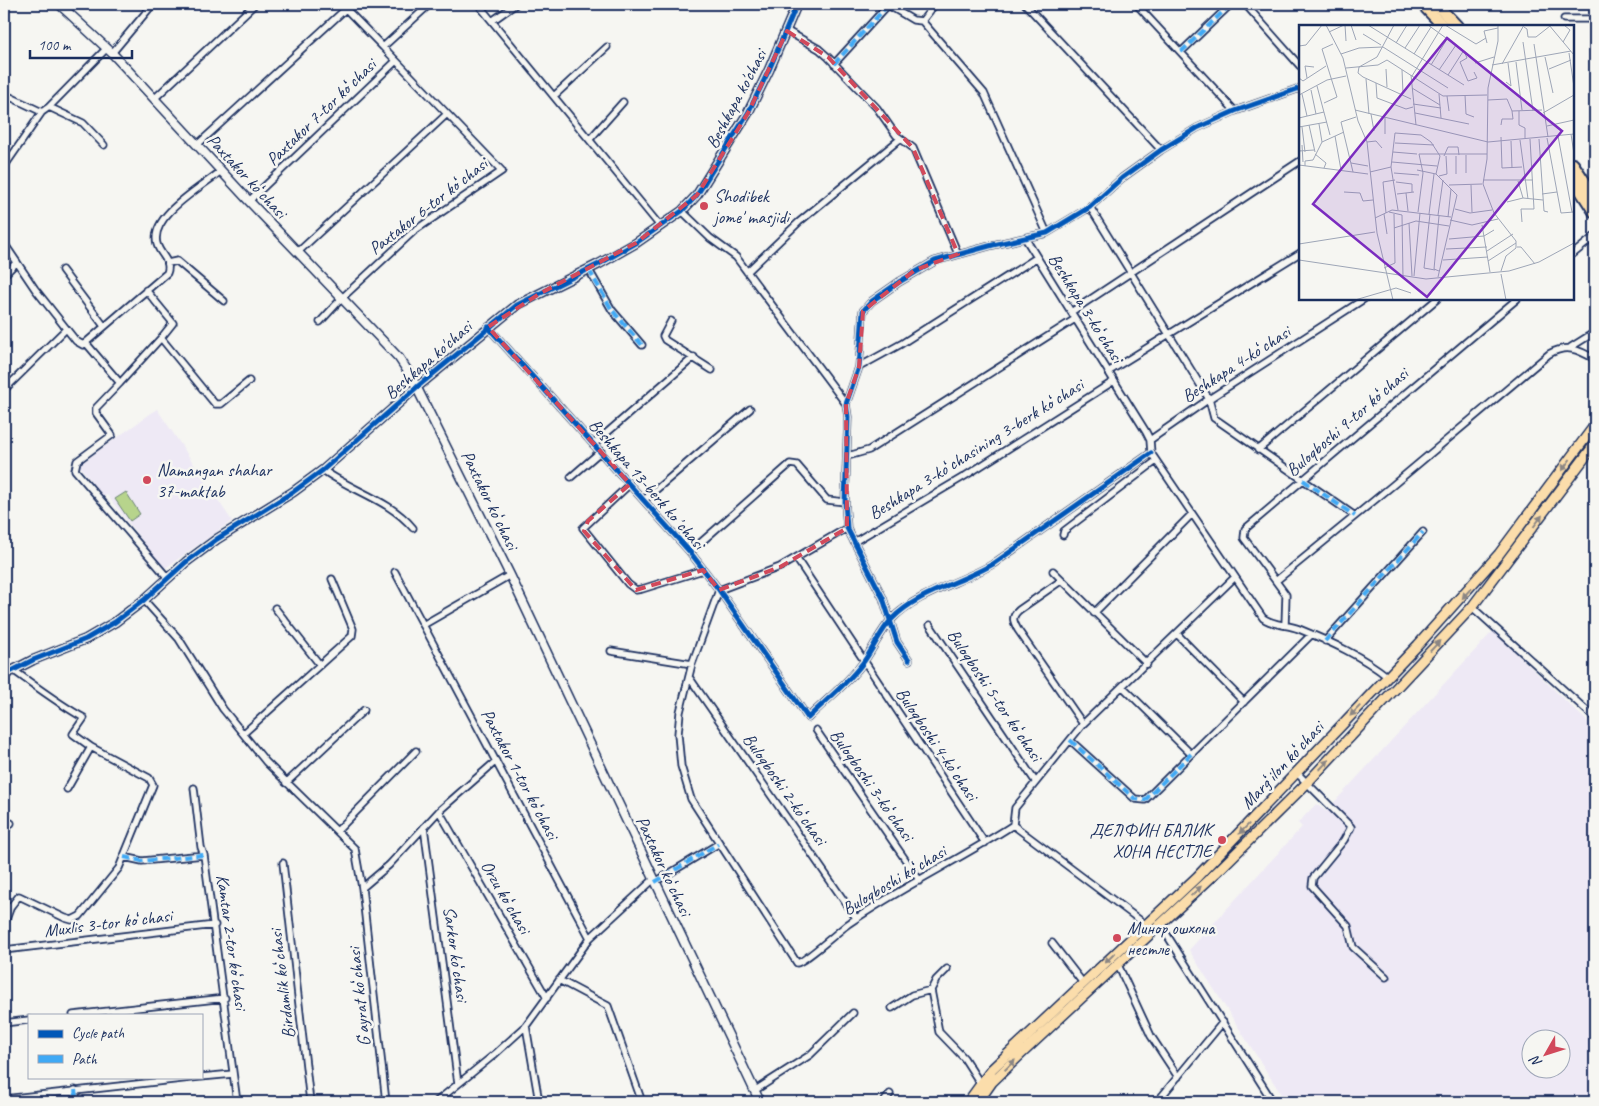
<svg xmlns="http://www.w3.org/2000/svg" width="1599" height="1106" font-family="Caveat,sans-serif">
<rect width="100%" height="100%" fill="#f6f6f2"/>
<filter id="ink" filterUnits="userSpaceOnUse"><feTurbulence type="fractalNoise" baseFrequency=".02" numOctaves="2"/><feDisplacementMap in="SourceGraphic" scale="10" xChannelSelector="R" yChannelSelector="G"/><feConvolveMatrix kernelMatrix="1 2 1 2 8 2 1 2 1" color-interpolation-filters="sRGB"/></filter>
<g filter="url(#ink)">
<!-- built -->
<path fill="#eee9f5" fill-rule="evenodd" d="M157 409 232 521 164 569 107 495 103 497 79 465Z
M1493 631 1595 729V1102H1286L1189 950 1302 827 1298 823 1316 804 1326 811ZM1532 1038H1562V1068H1532Z"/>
<!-- green -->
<path fill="#b7d48c" stroke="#698275" d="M126 492 140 514 130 521 115 499Z"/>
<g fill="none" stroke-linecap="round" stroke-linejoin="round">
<!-- street casing -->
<g stroke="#1b2f5e" stroke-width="9">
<path id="street" d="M478 4 660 226
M886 4 913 20 922 21 984 93 1047 233
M1025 4 1161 150
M1136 4 1235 111
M1245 4 1300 66
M346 9 383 47
M1564 19H1595
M492 21 516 4
M922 21 935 4
M787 31 819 49 828 57 877 108 896 135 913 148 958 254
M1181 52 1231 4
M112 53 153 4
M834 64 888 5
M4 94 42 112
M554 96 607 47
M154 99 255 4
M49 107 83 123 104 145
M590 139 623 102
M197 145 351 4
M4 167 42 112 49 107 107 48
M249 201 396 61
M1090 207 1209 399 1214 418 1355 516
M682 211 710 238 736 257 846 404
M1025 238 1146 432 1150 440 1151 453 1263 618C1274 626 1287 624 1299 629 1331 642 1362 656 1388 677
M4 243 35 289 76 341 83 345 167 273C172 261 160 255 157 244 149 216 202 187 221 171
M298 252 447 114
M1573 254 1595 236
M168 263 177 261 224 301
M62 270 104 326
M589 270 612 310 642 345
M747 272 799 222 900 139
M4 275 17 262
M146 290 173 323 161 338
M1071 312 1300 161
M671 321 663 336 665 340 712 370
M320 322 342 298 414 231 502 171 383 47 430 4
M488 327 690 552 719 590 808 718C826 700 847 684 862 664 873 650 880 631 892 619 918 592 961 583 993 564L1151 453
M86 343 120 383 161 338 215 404H221L249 381
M1571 347 1595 332
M859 367 901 344 1036 258
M1108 372 1300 253
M120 383 96 408V413L112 435 77 461 75 470 168 578
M4 390 66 329
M1150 440 1209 399 1364 299
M594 444 694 357
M1258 450 1437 299
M848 456 869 450 1075 319
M323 470C352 491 390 500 413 528
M571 477 601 451
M630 484 583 528 628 584 636 590 642 589 703 570
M644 500 750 409
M847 528 780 567 719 590 692 664 680 712 678 734 681 766 691 799 797 963C803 963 839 931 848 924 901 887 959 860 1013 825
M1063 535 1064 531 1156 461
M854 542 965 476 1114 381
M690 552 790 464 797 465 827 500 845 502
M796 558 985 843
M1053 571 1147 664
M395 572 590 938
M1062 580 1019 610C1011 617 1013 621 1018 630L1083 724
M1277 580 1393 485 1549 354C1567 344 1577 349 1595 359
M144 600 179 639 223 709 266 762 355 849 362 888 386 1102
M1472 607 1595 718
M275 608 320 665
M1094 613 1192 514
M423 625 510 575
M930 625 1035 781
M1285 625 1286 595 1244 538 1245 529 1517 299
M1177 634 1244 702
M1325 641 1423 532
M611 651 692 664
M909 660 897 642 883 598 847 528 845 502 848 417 846 404 859 367 863 311 872 301 899 282 935 261 993 245 1047 233 1090 207 1122 178 1161 150 1197 128 1235 111 1300 88
M13 670C37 687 59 704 84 718L73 734 91 747
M689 677 856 918
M1123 687 1191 754
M816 730 920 881
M244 733 352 636 353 629 332 579
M1070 740 1135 799 1145 800 1311 635
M1297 773 1351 827 1344 840 1313 878 1312 886 1348 926 1353 947 1386 977
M286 783 364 710
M194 788 201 847 204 855 237 1102
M439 811 547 998
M1013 825 1015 808 1083 724 1234 578
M1013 825 1145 924
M424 827 458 1084
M337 831 416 751
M4 832 11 823
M124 857 142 861 204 855
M283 863 310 1102
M655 882 718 844
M362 888 389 865 439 811 496 761
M1160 924 1273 1102
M4 925 11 906 19 896 65 918 72 920 80 916 119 868 153 785 149 778 91 747 67 789
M1052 943 1083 983
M4 950 215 925
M1118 965 1151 1036 1178 1077
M947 969 936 980 931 990 939 1032 964 1058 980 1083
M559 980 608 1006 642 1102
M892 1008 912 995 931 990
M73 1015 225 998
M4 1023 29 1020
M526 1026 539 1102
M201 1077 233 1074
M75 1090 77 1102
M754 1091 810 1055 853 1013
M4 1099 200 1077
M436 1102 495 1054 526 1026 590 938 654 879
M884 1102 890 1094
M1157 1102 1223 1022"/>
</g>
<!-- secondary casing -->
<g stroke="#1b2f5e" stroke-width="11">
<path id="secondary" d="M59 4 112 53 249 201 399 358 411 376 510 575 760 1102
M4 675 33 660 86 639 115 622 144 600 186 562 217 539 293 492 323 470 417 387 517 305 599 264 636 243 682 211 697 195 748 113 769 70 797 4"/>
</g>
<!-- primary casing -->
<g stroke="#1b2f5e" stroke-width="12">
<path id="primary" d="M968 1102 992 1069 1197 877 1418 645 1499 554 1595 425
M978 1102 992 1082 1019 1056 1220 869 1307 783 1472 607 1595 444"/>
</g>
<!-- highway casing -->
<g stroke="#1b2f5e" stroke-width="14">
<path id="highway" d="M1422 4 1443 26
M1436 4 1457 26
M1573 164 1595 197
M1573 179 1595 213"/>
</g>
<!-- street -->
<use href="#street" stroke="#f6f6f2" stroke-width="5.5"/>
<!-- secondary -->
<use href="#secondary" stroke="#f6f6f2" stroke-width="8"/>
<!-- primary -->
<use href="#primary" stroke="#fbddab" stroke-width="9"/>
<!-- highway -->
<use href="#highway" stroke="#fbddab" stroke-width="10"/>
<!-- quiet -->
<path stroke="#3fa9f5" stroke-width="4" stroke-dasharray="8 4" stroke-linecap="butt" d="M1181 52 1231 4
M834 64 888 5
M589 270 612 310 642 345
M1303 480 1355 516
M1325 641 1423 532
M1070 740 1135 799 1145 800 1191 754
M124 857 142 861 204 855
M655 882 718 844
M75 1090 77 1102"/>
<!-- cycleway casing -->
<g stroke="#f6f6f2" stroke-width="8">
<path id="cycleway" d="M488 327 690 552 719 590 808 718C826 700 847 684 862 664 873 650 880 631 892 619 918 592 961 583 993 564L1151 453
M909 660 897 642 883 598 847 528 845 502 848 417 846 404 859 367 863 311 872 301 899 282 935 261 993 245 1047 233 1090 207 1122 178 1161 150 1197 128 1235 111 1300 88
M4 675 33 660 86 639 115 622 144 600 186 562 217 539 293 492 323 470 417 387 517 305 599 264 636 243 682 211 697 195 748 113 769 70 797 4"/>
</g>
<!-- cycleway -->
<use href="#cycleway" stroke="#0057b8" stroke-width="5"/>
</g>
<!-- one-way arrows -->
<defs><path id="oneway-solid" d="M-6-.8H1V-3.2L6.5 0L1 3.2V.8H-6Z" transform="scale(1.25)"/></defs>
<g fill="#8b8684">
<use href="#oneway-solid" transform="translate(1566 465) rotate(127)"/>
<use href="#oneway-solid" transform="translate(1538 521) rotate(-53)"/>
<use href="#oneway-solid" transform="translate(1467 593) rotate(131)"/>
<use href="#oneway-solid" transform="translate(1435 646) rotate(-47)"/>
<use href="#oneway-solid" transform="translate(1355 711) rotate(134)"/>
<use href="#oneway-solid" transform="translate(1324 765) rotate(-47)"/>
<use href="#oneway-solid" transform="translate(1244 829) rotate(134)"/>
<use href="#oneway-solid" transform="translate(1196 891) rotate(-43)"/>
<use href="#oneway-solid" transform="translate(1110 958) rotate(136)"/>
<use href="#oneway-solid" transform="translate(1010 1065) rotate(-44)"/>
</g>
</g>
<!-- marked area -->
<path fill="none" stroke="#d1495b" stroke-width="4" stroke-dasharray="10 6" stroke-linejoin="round" d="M787 31 828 57 913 148 958 254 915 270 863 311 859 367 846 404 847 528 780 567 719 590 703 570 636 590 584 531 588 521 630 484 488 327 539 294 636 243 697 195 748 113Z"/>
<!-- markers -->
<g fill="#d1495b" stroke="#f6f6f2" stroke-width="2">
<circle cx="704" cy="206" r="5"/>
<circle cx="147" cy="480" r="5"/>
<circle cx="1222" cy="840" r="5"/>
<circle cx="1117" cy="938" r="5"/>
</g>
<g text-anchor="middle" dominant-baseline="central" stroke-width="5" stroke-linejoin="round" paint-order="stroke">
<!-- street labels -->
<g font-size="18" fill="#1b2f5e" stroke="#f6f6f2">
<text transform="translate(736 99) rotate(-62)">Beshkapa ko'chasi</text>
<text transform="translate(321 112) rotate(-44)">Paxtakor 7-tor koʻchasi</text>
<text transform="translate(247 176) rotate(47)">Paxtakor koʻchasi</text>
<text transform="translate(428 206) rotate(-38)">Paxtakor 6-tor koʻchasi</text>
<text transform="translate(1086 308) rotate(58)">Beshkapa 3-koʻchasi</text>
<text transform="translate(428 360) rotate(-41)">Beshkapa ko'chasi</text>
<text transform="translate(1236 364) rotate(-33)">Beshkapa 4-koʻchasi</text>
<text transform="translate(1347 422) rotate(-41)">Buloqboshi 9-tor koʻchasi</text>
<text transform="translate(976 449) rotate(-32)">Beshkapa 3-koʻchasining 3-berk koʻchasi</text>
<text transform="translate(647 484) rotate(49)">Beshkapa 13-berk koʼchasi</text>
<text transform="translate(490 500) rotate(64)">Paxtakor koʻchasi</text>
<text transform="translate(995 695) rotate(56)">Buloqboshi 5-tor koʻchasi</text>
<text transform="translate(937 744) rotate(56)">Buloqboshi 4-koʻchasi</text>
<text transform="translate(1282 765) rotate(-47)">Margʻilon koʻchasi</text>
<text transform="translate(520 774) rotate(62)">Paxtakor 1-tor koʻchasi</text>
<text transform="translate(872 785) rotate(55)">Buloqboshi 3-koʻchasi</text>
<text transform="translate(785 789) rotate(55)">Buloqboshi 2-koʻchasi</text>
<text transform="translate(664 866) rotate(65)">Paxtakor koʻchasi</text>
<text transform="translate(894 880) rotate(-31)">Buloqboshi koʻchasi</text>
<text transform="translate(506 897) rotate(60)">Orzu koʻchasi</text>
<text transform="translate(108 923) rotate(-7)">Muxlis 3-tor koʻchasi</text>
<text transform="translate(232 942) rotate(82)">Kamtar 2-tor koʻchasi</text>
<text transform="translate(456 954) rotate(82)">Sarkor koʻchasi</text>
<text transform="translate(282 984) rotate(-97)">Birdamlik koʻchasi</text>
<text transform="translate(359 997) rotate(-96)">Gʻayrat koʻchasi</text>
</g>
<!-- poi labels -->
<g font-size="18" fill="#1b2f5e" stroke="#f6f6f2" text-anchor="start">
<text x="714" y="196">Shodibek<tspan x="714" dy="21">jome' masjidi</tspan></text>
<text x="157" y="470">Namangan shahar<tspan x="157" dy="21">37-maktab</tspan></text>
<text x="1212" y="830" text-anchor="end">ДЕЛФИН БАЛИК<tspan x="1212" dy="21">ХОНА НЕСТЛЕ</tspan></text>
<text x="1127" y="928">Минор ошхона<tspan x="1127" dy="21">нестле</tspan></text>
</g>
</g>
<!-- overview -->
<g transform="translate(1299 25)">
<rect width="275" height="275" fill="#f6f6f2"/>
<path fill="none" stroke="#9ea6b7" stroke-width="1" d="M27 0 44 33 59 96 68 117 78 208 94 275M46 0 47 16M52 0 57 15M69 0 165 60M129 0 165 26 168 33 161 37 169 56 178 53 175 47M146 0 177 19 187 13M199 0V16L189 63 188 134 184 159 195 188 217 216V223L207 231 202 246M250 0 275 30M225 2 228 4 229 12H237L251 1M30 7 45 0M64 9 82 20M224 17 234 86M264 17 271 5 265 0M97 18 108 0M188 18 185 6 199 3M235 19 249 112M0 21 7 20 23 0M106 23 121 0M270 28 275 62M42 29 60 23 84 22 149 63M115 29 132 2M246 32 254 68M217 37 223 85M176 38 195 32M203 39 225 0M132 40 148 14M193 40 272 26M60 42 59 48 64 52 112 74M60 42 78 32 95 0M47 43 79 40 88 35 144 71 188 70M87 44 88 62M250 44 272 35M103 45 104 68M140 45 157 20M112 50 117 100M149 50 165 25M113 51 144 0M0 53 4 56 27 41M8 53 6 41 15 42M67 54 70 89M207 57 212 61 209 38M77 58 78 73 107 84 114 82M18 61 31 110M113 63 141 80M12 65 17 89M3 69 8 91M140 69 142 93M0 70 28 55 47 51M166 70 167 89 175 92M148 71 150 86M189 75 208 74 213 86M25 78 38 72 23 24 34 19M114 79 142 83M56 85 189 117 275 109M220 86V100L226 103V113M116 88 170 99M244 88 275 70M72 89 75 106M0 93 25 87M20 99 23 117M10 100 16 127M202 100 203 94H214L213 86 243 85M248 101 275 95M0 102 28 97M3 102 6 127M86 109V92M272 109 275 129M36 111 42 145M259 111 273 187M202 112 203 143 223 142M248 113 262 188 275 187M240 114 245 186 249 187M221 115 229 174M212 116 213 143M68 117 77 116 83 123M96 118 135 120M3 120 4 137M0 126 15 125M94 127 118 129M16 129 27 138 25 143M167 130V148M145 131 149 122H159L160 130M157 131V149M93 137 138 141M52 138 69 141M0 140 69 149M6 141V136L14 135 23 117 45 107M118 145 137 149 158 170 139 252M54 147 42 97 57 92M71 147 92 142M95 148 120 150M140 151 148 149 147 131M184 155H234M219 156 224 173M97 157 113 159V167M150 160 183 159M172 160 173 187M45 167 61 168 64 176 74 175M107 168 109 186M98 169 115 167M243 169 258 167M208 177 224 173 244 175M156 184 171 188 193 185M99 185 92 142 96 108 122 110 132 117 141 131 137 149M90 187 103 190 104 253M119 187 124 148 120 129H188M87 188 84 157 96 155M85 189 88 209M130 189 135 149M131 189 125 243 136 245M139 190 144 155M149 192 152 164M76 193 93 185 152 192M151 195 173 200 199 194M223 197 222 184H235L231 114M110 198 113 251M183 200 191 247M95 203 117 196 150 201M150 214 185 211 195 205M0 219 76 207M218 222H222L236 239M147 224 188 222M188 226 214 209M0 235 127 254 210 246 240 237 275 218M144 235 189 232M189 236 217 218M85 243 96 238 95 189M140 246 135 244 140 191M202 249 207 275M115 251 121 188M56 275 97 263 112 268"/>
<path fill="#7b2cbf" fill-opacity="0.15" stroke="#7b2cbf" stroke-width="2.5" d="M148 13 263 106 128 272 14 179Z"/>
<rect width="275" height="275" fill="none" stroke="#1b2f5e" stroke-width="2.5"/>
</g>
<!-- margin -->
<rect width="1599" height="1106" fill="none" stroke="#f6f6f2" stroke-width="20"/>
<rect x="10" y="10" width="1579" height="1086" fill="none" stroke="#1b2f5e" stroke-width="2" filter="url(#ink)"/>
<!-- legend -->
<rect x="28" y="1014" width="175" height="65" fill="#f6f6f2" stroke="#9ea6b7"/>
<rect x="38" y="1030" width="25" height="8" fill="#0057b8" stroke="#9ea6b7"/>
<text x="72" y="1038" font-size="15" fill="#1b2f5e">Cycle path</text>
<rect x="38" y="1055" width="25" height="8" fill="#3fa9f5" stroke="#9ea6b7"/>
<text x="72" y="1064" font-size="15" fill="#1b2f5e">Path</text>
<!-- north arrow -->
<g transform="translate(1546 1054) rotate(231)"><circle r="24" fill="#f6f6f2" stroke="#9ea6b7"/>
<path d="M0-4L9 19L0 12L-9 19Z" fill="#d1495b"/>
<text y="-8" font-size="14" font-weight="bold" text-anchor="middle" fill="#1b2f5e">N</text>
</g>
<!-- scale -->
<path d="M30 50v8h102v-8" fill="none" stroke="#1b2f5e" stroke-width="2.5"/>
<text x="38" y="50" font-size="15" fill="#1b2f5e" stroke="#f6f6f2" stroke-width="4" paint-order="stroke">100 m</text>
</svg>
